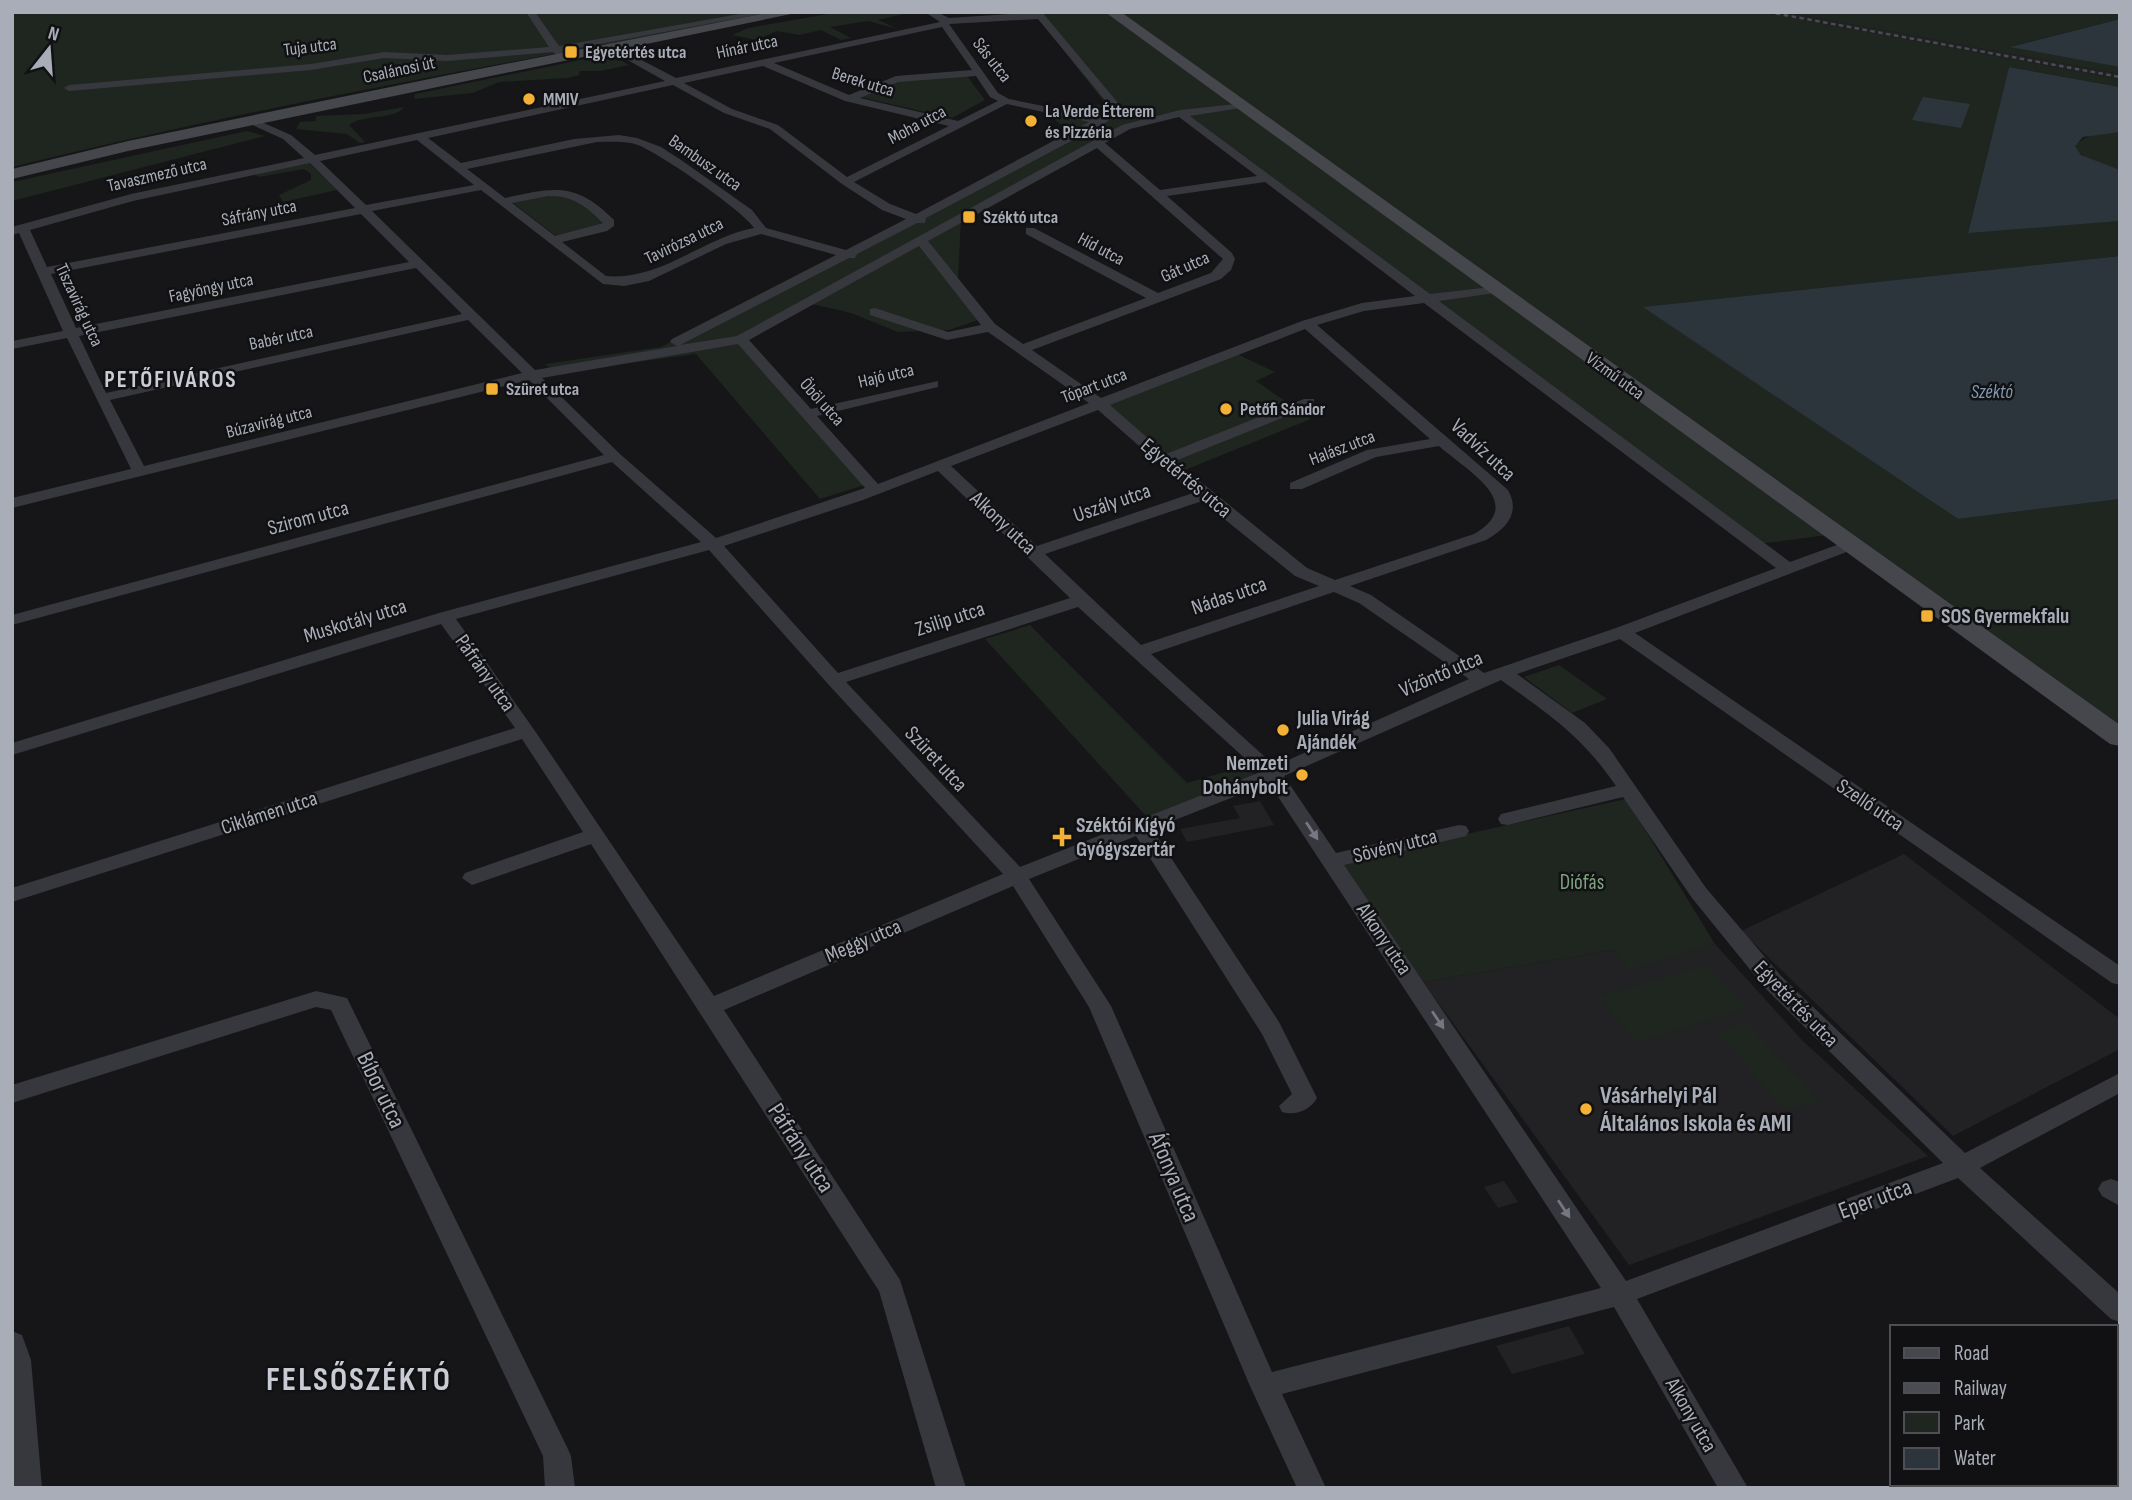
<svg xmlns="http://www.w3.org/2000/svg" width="2132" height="1500" font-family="'Sofia Sans Condensed',sans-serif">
<rect width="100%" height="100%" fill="#161618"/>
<!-- built -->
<path fill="#222225" d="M1760 12H1785L2120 74V79Z
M1260 801 1274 825 1187 842 1180 829 1240 818 1233 806Z
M1904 854 2120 1019V1049L1953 1136 1741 931Z
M1715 944 1802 1040 1928 1156 1629 1265 1423 982 1613 950 1629 969Z
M1504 1181 1518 1202 1498 1208 1484 1187Z
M1569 1326 1585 1354 1512 1374 1496 1346Z"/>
<!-- green -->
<path fill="#1e261f" d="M12 12H780C524 60 266 104 12 167Z
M840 12H912L878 20 898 29 868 21 830 27 851 38 841 40 821 30 799 35 777 31 756 40 732 35 748 28Z
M1033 12H1760L2120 79V87L2009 67 1968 232 2120 221V256L1645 307 1958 519 2120 499V731L1843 533 1750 545 1464 320 1186 113 1131 126 961 219 958 279 984 318 949 330 898 332 851 313 808 303 749 340 874 482 820 499 696 354 556 373 545 364 661 347 1071 134 1046 111 1106 104Z
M1785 12H2120V19L2013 46 2120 67V74Z
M600 56H613L629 65 601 71H580L579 75 568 78 499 82 473 93 414 99 415 94Z
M967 76 985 100 952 118 860 97 899 81Z
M404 107C396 120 363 114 349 125L365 142 360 143 347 134 296 129 300 122 316 121V116L364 114Z
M247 131 265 136 12 201V182Z
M2120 132V170L2093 162 2076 151 2075 144 2091 135Z
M309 163 337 190 283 202 279 195 311 180V174L304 169 259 177 254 174Z
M555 193H568L605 222 557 237 512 202Z
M1237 354 1275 372 1256 381 1311 419 1185 470 1109 405Z
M1030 625 1187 783 1246 766 1254 774 1147 817 985 639Z
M1559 665 1607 699 1572 713 1524 677Z
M1626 799 1715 944 1629 970 1613 950 1423 982 1339 862Z
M1707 965 1749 1008 1637 1042 1598 996Z
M1747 1023 1821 1101 1785 1110 1717 1032Z"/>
<!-- water -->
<path fill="#2c353c" d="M2120 19V67L2010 47Z
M2009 67 2120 87V132L2083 137 2075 146 2081 155 2120 170V221L1968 233Z
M1923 97 1970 104 1961 128 1912 120Z
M2120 256V499L1958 519 1643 307Z"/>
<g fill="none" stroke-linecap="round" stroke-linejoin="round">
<!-- street -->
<path fill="#37383d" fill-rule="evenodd" d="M526 12H535L559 46 751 12H772L562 51 566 56 561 59 553 52 447 61 384 58 311 70 69 91 64 88 69 85 311 64 384 52 447 55 549 47Z
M925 12H937L949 18 1042 12 1118 103V113L1105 123 926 218 925 223H917L857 254 855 258H849L680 345 737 336 1122 125 1180 110 1245 103V107L1241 108 1190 116 1430 294 1500 286 1502 289 1495 293 1439 301 1790 562 1845 542H1857L1859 545 1857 548 1635 633 2120 966V985L2112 983 1620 639 1517 674 1585 723 1609 748 1706 888 1781 976 1965 1153 2120 1073V1093L1980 1168 2120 1294V1322L2111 1319 1958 1178 1637 1299 1748 1488H1718L1614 1307 1282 1394 1326 1488H1297L1250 1386 1089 1007 1013 886 724 1010 900 1280 966 1488H936L879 1291 591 844 472 885 462 878 465 873 583 832 522 739 12 902V888L515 728 441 624 12 755V743L439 613 701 542 612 462 12 625V615L604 455 529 380 12 508V498L131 469 67 338 12 349V341L63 331 19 233 12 235V227L131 194 304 158 283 139 246 122V118L250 117 291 135 315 155 665 81 606 48 609 43 676 78 940 22ZM1038 19 1109 105 1108 111 1098 117 1009 99 998 93 949 24ZM942 27 972 70 896 76 849 95 774 63ZM763 66 845 101 949 126 847 177 778 125 732 109 684 83ZM976 76 990 97 998 101 958 121 860 98 898 82ZM673 85 724 113 770 129 842 184 882 210 906 219 846 250 766 228 752 210 681 160 661 147 637 138 619 135 574 139 461 163 428 138ZM1007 104 1089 122 916 214 890 204 854 182ZM1179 117 1257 176 1160 190 1105 143 1130 129ZM417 140 474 185 366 205 320 161ZM597 142C610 142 623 141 635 144 654 149 745 212 754 228 702 238 661 281 606 276L562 242 607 231 614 226V220C576 182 555 187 505 198L467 169ZM1097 148 1223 259 1211 273 1158 293 1034 228H1026V234L1146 298 1023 344 995 324 928 241ZM310 163 355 208 47 267 30 230 133 201ZM1265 182 1415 296 1362 303 1302 321 1101 398 1032 350 1221 279 1231 270 1235 259 1232 253 1167 196ZM481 190 603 284 624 286 649 281 726 244 761 234 836 255 672 339 670 342 677 346 535 370 372 211ZM548 196C572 195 586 206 603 223L555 236 512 203ZM361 214 409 262 76 328 51 274ZM919 246 981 325 948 332 875 308 870 309V315L947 340 988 332 1089 403 878 484 817 416 938 387V381L811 409 749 340ZM416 268 462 314 106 393 79 336ZM1424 303 1776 568 1616 628 1484 673 1371 595 1350 586 1486 540C1506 529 1521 513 1508 490L1317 325 1364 311ZM468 320 522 373 144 466 110 400ZM1305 329 1430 439 1367 450 1290 483V489H1302L1376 457 1439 446C1467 471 1528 503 1474 534L1335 580 1307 568 1175 461 1314 405V399H1304L1166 454 1110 405ZM738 344 865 488 716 538 620 454 542 378ZM1098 410 1193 493 1037 546 951 466ZM938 471 1070 598 838 673 724 546 863 500ZM1202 501 1295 576 1319 586 1141 645 1045 554ZM709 550 828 684 1003 874 714 996 535 731 456 619ZM1334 592 1359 603 1469 679 1275 766 1151 654ZM1078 607 1260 772 1020 867 846 682ZM1501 680C1550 715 1581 735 1616 786L1501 814 1498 819 1501 824 1508 825 1623 797 1692 898 1765 988 1943 1163 1626 1281 1344 865 1466 836 1469 831 1466 826 1459 825 1336 853 1284 776ZM1269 783 1601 1288 1272 1372 1111 1006 1029 879 1136 836 1262 1034 1292 1094 1279 1106 1282 1112C1296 1116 1310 1110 1317 1098L1279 1022 1152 829Z
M316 991 347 998 350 1004 567 1447 571 1456 575 1488H545L543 1456 331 1010 316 1007 12 1103V1085Z
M2111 1179 2120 1182V1206L2102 1196 2098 1189 2102 1182Z
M12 1331 22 1335 31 1360 42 1488H12Z
M2120 1391V1416L2116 1417V1392Z
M1925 1484H1962L1961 1488H1924Z"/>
<!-- secondary -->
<path fill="#45474d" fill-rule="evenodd" d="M772 12H801L128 151 12 179V169L128 141 449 75Z
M1105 12H1121L2120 725V746L2110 744Z"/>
<!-- rail -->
<path stroke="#4a4c52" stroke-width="2.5" stroke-dasharray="4.5 3.5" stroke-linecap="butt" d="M1768 12 2120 77"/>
</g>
<!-- one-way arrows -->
<defs><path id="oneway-solid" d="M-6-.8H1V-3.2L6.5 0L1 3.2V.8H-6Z" transform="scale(1.75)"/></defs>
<g fill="#757881">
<use href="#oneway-solid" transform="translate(1312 831) rotate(56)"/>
<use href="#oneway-solid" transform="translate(1438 1020) rotate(56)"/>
<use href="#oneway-solid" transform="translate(1564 1209) rotate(56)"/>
</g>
<!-- markers -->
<g fill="#f2b134" stroke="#111113" stroke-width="2.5">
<rect x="564" y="45" width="14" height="14" rx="3.5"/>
<circle cx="529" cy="99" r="7"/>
<circle cx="1031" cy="121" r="7"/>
<rect x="962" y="210" width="14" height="14" rx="3.5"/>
<rect x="485" y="382" width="14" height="14" rx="3.5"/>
<circle cx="1226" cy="409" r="7"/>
<rect x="1920" y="609" width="14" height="14" rx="3.5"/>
<circle cx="1283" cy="730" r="7"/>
<circle cx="1302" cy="775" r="7"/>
<path d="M1058.5 826.5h7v7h7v7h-7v7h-7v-7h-7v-7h7z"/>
<circle cx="1586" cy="1109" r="7"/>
</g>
<g text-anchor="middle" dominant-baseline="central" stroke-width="5" stroke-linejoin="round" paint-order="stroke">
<!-- far-street labels -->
<g font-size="18" fill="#a8adb8" stroke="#111113">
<text transform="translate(310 47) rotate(-7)">Tuja utca</text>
<text transform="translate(747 47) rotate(-12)">Hínár utca</text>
<text transform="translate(992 60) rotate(52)">Sás utca</text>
<text transform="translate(399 70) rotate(-12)">Csalánosi út</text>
<text transform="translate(863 82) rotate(17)">Berek utca</text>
<text transform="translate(917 125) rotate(-28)">Moha utca</text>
<text transform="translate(705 163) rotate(35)">Bambusz utca</text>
<text transform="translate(157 175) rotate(-13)">Tavaszmező utca</text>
<text transform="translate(259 213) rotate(-11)">Sáfrány utca</text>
<text transform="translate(684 241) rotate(-26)">Tavirózsa utca</text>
<text transform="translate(1101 249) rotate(28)">Híd utca</text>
<text transform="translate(1185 267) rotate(-24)">Gát utca</text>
<text transform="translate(211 288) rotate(-12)">Fagyöngy utca</text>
<text transform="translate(79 305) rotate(65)">Tiszavirág utca</text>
<text transform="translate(281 338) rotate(-12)">Babér utca</text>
<text transform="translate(886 376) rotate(-13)">Hajó utca</text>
<text transform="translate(1615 376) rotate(36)">Vízmű utca</text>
<text transform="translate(1094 386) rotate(-21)">Tópart utca</text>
<text transform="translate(822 402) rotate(48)">Öböl utca</text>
<text transform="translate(269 422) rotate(-14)">Búzavirág utca</text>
<text transform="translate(1342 448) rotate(-21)">Halász utca</text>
</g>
<!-- far-poi labels -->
<g font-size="18" font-weight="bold" fill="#a8adb8" stroke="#111113" text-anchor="start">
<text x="585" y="52">Egyetértés utca</text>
<text x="543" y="99">MMIV</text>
<text x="1045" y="111">La Verde Étterem<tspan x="1045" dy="21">és Pizzéria</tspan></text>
<text x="983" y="217">Széktó utca</text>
<text x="506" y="389">Szüret utca</text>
<text x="1240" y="409">Petőfi Sándor</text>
</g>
<!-- far-water labels -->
<g font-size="19" font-style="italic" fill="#7f9bb3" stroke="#111113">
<text x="1992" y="392">Széktó</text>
</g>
<!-- street labels -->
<g font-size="21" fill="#a8adb8" stroke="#111113">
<text transform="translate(1483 450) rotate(43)">Vadvíz utca</text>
<text transform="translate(1186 478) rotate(40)">Egyetértés utca</text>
<text transform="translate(1112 503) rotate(-19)">Uszály utca</text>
<text transform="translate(308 518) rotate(-15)">Szirom utca</text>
<text transform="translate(1003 523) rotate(43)">Alkony utca</text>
<text transform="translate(1229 596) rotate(-19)">Nádas utca</text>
<text transform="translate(950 619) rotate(-18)">Zsilip utca</text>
<text transform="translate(355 621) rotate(-17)">Muskotály utca</text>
<text transform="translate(485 673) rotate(55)">Páfrány utca</text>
<text transform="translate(1441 674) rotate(-23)">Vízöntő utca</text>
<text transform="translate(936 759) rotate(47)">Szüret utca</text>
<text transform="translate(1870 805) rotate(34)">Szellő utca</text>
<text transform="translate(269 813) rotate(-18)">Ciklámen utca</text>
<text transform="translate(1395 846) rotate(-14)">Sövény utca</text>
<text transform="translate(1384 939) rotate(56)">Alkony utca</text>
<text transform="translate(863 941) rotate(-23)">Meggy utca</text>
<text transform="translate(1796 1004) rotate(46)">Egyetértés utca</text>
<text transform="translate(1691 1415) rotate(60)">Alkony utca</text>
</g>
<!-- poi labels -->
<g font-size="21" font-weight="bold" fill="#a8adb8" stroke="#111113" text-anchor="start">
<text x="1941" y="616">SOS Gyermekfalu</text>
<text x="1297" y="718">Julia Virág<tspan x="1297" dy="24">Ajándék</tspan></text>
<text x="1288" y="763" text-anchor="end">Nemzeti<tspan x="1288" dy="24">Dohánybolt</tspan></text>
<text x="1076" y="825">Széktói Kígyó<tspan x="1076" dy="24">Gyógyszertár</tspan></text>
</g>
<!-- park labels -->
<g font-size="21" fill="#7fa381" stroke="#111113">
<text x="1582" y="882">Diófás</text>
</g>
<!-- far-district labels -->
<g font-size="23" font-weight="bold" letter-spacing="2" fill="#c9ccd4" stroke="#111113">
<text x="171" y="380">PETŐFIVÁROS</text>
</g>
<!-- near-street labels -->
<g font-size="24" fill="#a8adb8" stroke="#111113">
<text transform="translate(381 1090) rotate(64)">Bíbor utca</text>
<text transform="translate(801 1148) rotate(57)">Páfrány utca</text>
<text transform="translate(1174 1177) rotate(67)">Áfonya utca</text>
<text transform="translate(1875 1199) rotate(-20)">Eper utca</text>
</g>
<!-- near-poi labels -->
<g font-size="24" font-weight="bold" fill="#a8adb8" stroke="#111113" text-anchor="start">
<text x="1600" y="1095">Vásárhelyi Pál<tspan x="1600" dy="28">Általános Iskola és AMI</tspan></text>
</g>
<!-- near-district labels -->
<g font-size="33" font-weight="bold" letter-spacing="2" fill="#c9ccd4" stroke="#111113">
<text x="359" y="1380">FELSŐSZÉKTÓ</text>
</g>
</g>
<!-- border -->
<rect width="2132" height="1500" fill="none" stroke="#a8adb8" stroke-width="28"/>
<!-- legend -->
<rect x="1890" y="1325" width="228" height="161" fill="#111113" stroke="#4d4f55" stroke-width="2"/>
<rect x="1904" y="1348" width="35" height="10" fill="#45474d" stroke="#4d4f55" stroke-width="2"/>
<text x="1954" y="1360" font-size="21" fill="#a8adb8">Road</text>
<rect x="1904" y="1383" width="35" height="10" fill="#4a4c52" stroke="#4d4f55" stroke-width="2"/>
<text x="1954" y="1395" font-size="21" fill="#a8adb8">Railway</text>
<rect x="1904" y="1412" width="35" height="21" fill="#1e261f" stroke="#4d4f55" stroke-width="2"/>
<text x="1954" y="1430" font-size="21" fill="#a8adb8">Park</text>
<rect x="1904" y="1448" width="35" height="21" fill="#2c353c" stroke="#4d4f55" stroke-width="2"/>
<text x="1954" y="1465" font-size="21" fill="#a8adb8">Water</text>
<!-- north arrow -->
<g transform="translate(49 49) rotate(17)" stroke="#111113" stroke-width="5" paint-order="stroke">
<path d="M0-5L12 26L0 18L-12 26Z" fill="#a8adb8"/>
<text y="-10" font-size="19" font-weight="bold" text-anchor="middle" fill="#a8adb8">N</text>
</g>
</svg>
